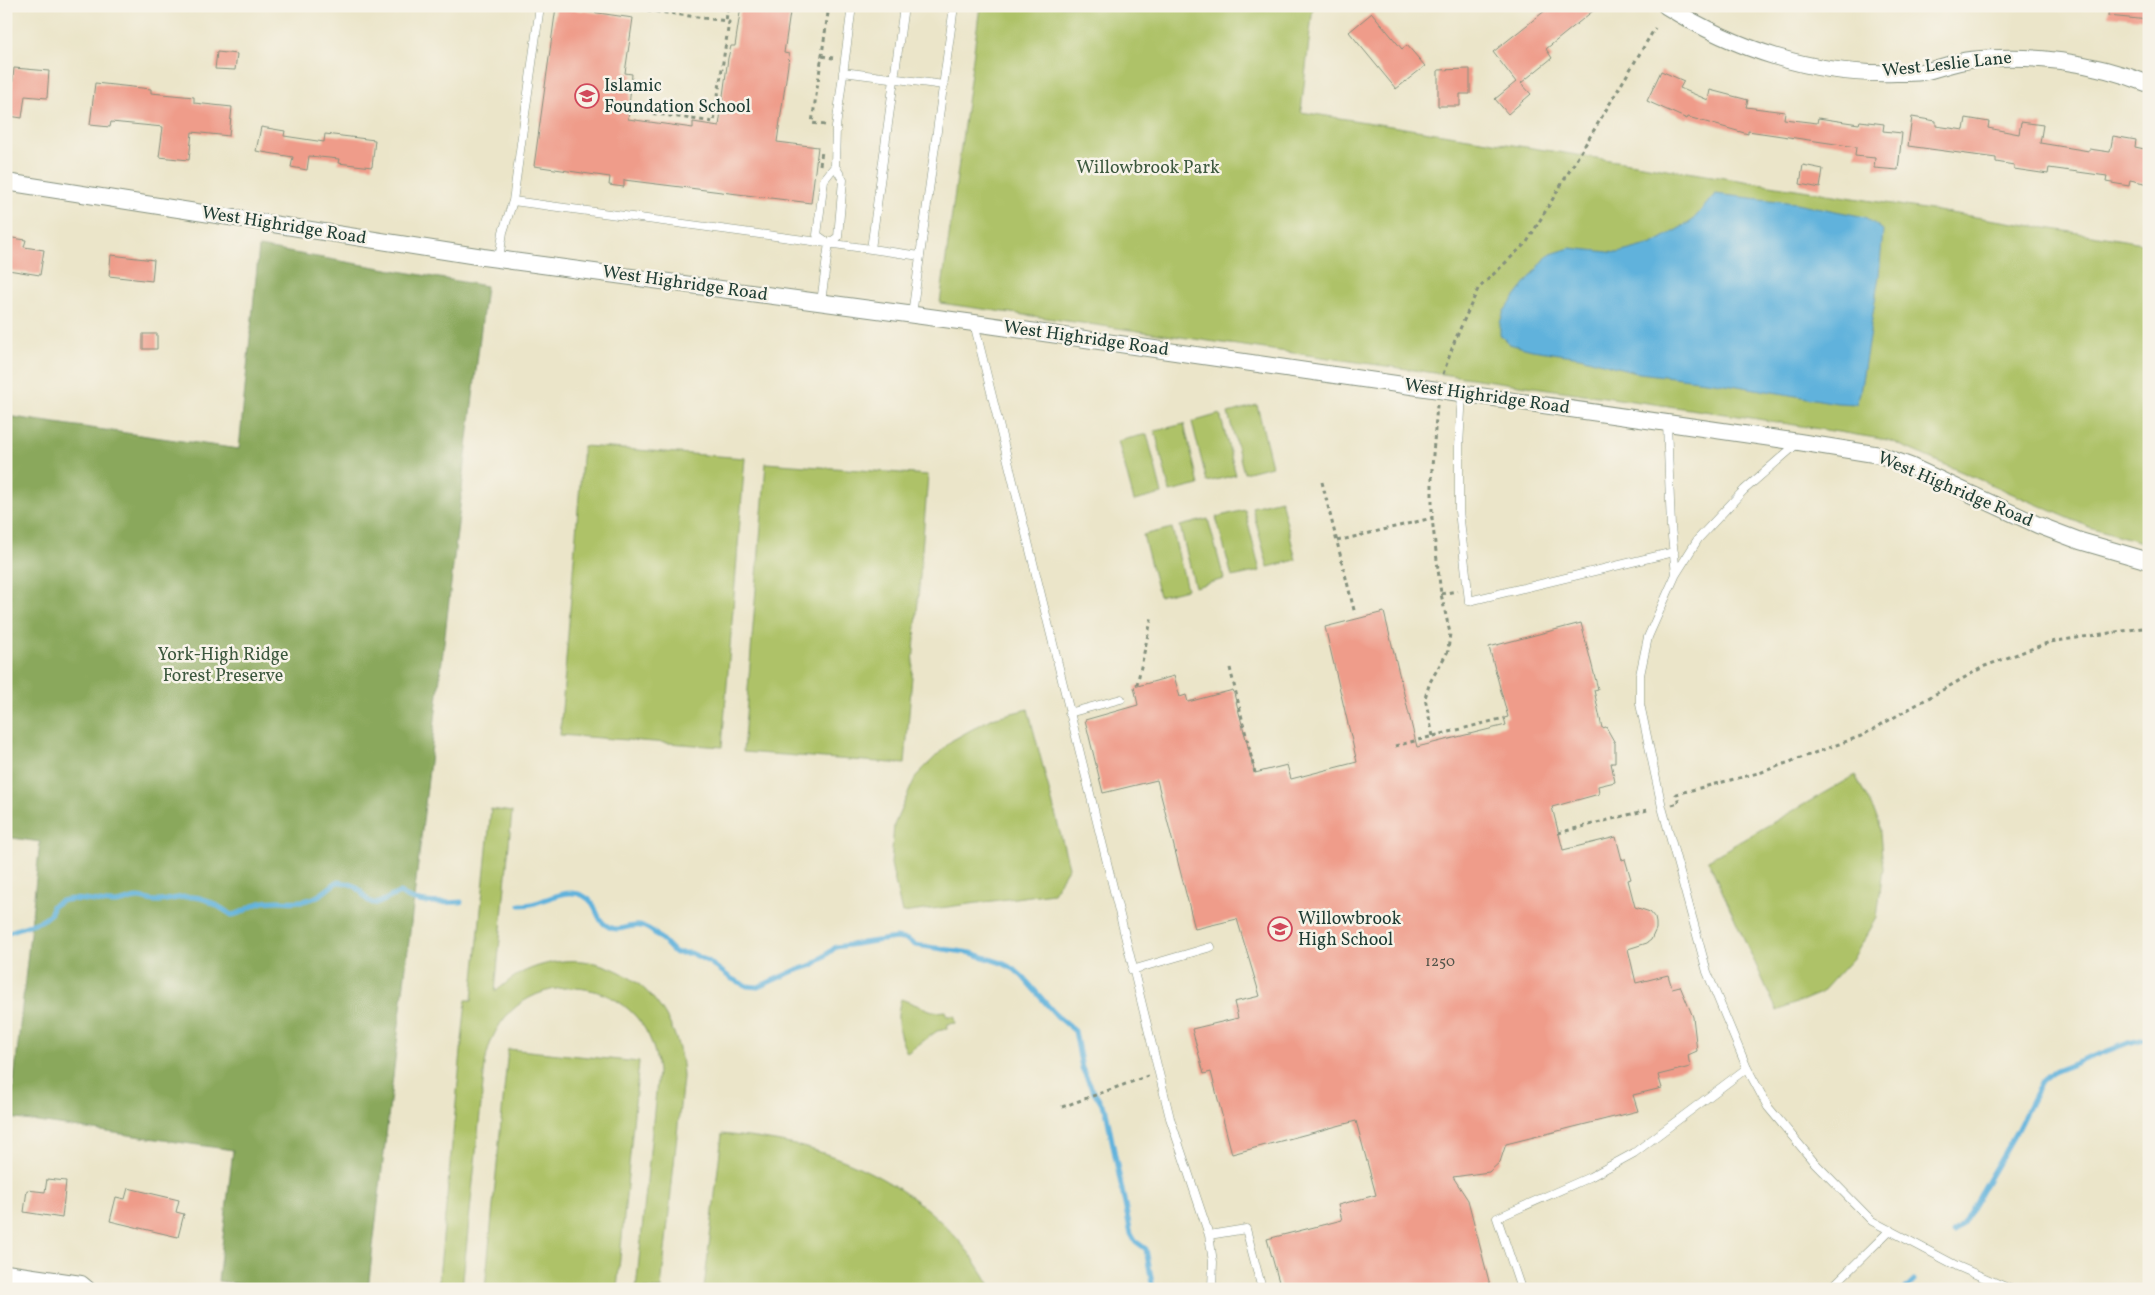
<svg xmlns="http://www.w3.org/2000/svg" width="2155" height="1295" font-family="Vollkorn,serif">
<rect width="100%" height="100%" fill="#f7f3e8"/>
<filter id="ink" filterUnits="userSpaceOnUse"><feTurbulence type="fractalNoise" baseFrequency=".02" numOctaves="2"/><feDisplacementMap in="SourceGraphic" scale="10" xChannelSelector="R" yChannelSelector="G"/><feConvolveMatrix kernelMatrix="1 2 1 2 8 2 1 2 1" color-interpolation-filters="sRGB"/></filter>
<filter id="wash" filterUnits="userSpaceOnUse"><feTurbulence type="fractalNoise" baseFrequency=".0096" numOctaves="4" result="noise"/><feDisplacementMap in="SourceGraphic" scale="20" xChannelSelector="R" yChannelSelector="G"/><feGaussianBlur stdDeviation="1.12" result="paint"/><feColorMatrix in="noise" values="0 0 0 0 0 0 0 0 0 0 0 0 0 0 0 0 0 1.4 0 .05"/><feComposite in="paint" operator="in"/></filter>
<g filter="url(#wash)">
<rect width="100%" height="100%" fill="#ebe5c9"/>
<!-- green -->
<path fill="#aec267" stroke="#66804e" d="M980 6H1313L1301 112 2149 244V544L2089 527 1888 440 1739 416 940 303Z
M1257 405 1272 466 1244 473 1228 413Z
M1220 414 1236 475 1207 482 1192 422Z
M1184 424 1199 485 1170 492 1155 431Z
M1147 434 1162 494 1134 501 1118 441Z
M583 446 745 458 722 747 560 735Z
M766 463 928 475 905 764 743 752Z
M1281 500 1296 560 1268 567 1252 507Z
M1245 510 1260 571 1232 577 1216 517Z
M1208 519 1224 579 1195 587 1180 526Z
M1172 528 1187 589 1159 596 1143 535Z
M1028 709 1069 867 1053 893 902 913 891 864 894 825 916 776 951 741 992 718Z
M1855 775 1879 821 1883 868 1877 918 1854 957 1821 993 1777 1011 1708 860Z
M491 809 512 812 495 992C504 985 512 977 523 972 603 935 680 993 683 1077L661 1289H636L658 1072C650 964 500 958 485 1065L462 1289H438L466 1000H472Z
M901 999 935 1012 945 1011 947 1016H955L956 1023 948 1024 947 1029 937 1031 907 1053C898 1034 895 1019 901 999Z
M508 1049 639 1062 617 1289H485Z
M722 1134C740 1136 758 1138 775 1141 865 1157 949 1207 992 1289H704Z"/>
<!-- forest -->
<path fill="#8aa85c" stroke="#547248" d="M259 247 486 286 368 1289H274L218 1281 233 1150 10 1118 40 842 6 837V416L239 449Z"/>
<!-- water -->
<path fill="#61b2dc" stroke="#407888" d="M1715 194 1796 203 1865 217 1883 230 1879 276 1860 393 1856 404 1837 403 1714 382 1639 373 1580 357 1532 350 1509 344 1500 335V323L1504 311 1548 255 1570 248 1618 253 1652 244 1692 221Z"/>
<g fill="none" stroke-linecap="round" stroke-linejoin="round">
<!-- stream -->
<path stroke="#61b2dc" stroke-width="5" d="M520 905C525 905 530 905 535 903 552 898 577 883 592 903 598 912 598 922 609 927 618 932 627 926 635 926 651 924 665 944 675 953H691L709 962 732 979 747 986 758 987 794 971 813 965 836 947 896 938 908 940 915 945 971 953 1002 963 1014 969 1023 977 1057 1016 1075 1031 1082 1068 1091 1087 1106 1111 1131 1234 1135 1241 1146 1249 1153 1289
M6 933 41 921 51 913 52 906C70 892 95 904 115 903 123 903 131 898 138 898 145 898 151 902 160 901 172 900 182 895 194 897 208 898 220 908 232 915 243 914 249 906 260 903 276 898 292 904 307 900 319 898 327 889 337 882 343 883 351 883 356 887 364 892 366 905 378 903 385 901 392 895 400 893 415 905 442 903 461 902
M1953 1232 1963 1223 2016 1132 2041 1082 2053 1072 2128 1043 2149 1038
M1906 1289 1914 1281"/>
</g>
<g id="blocks">
<!-- building -->
<path fill="#ef9c8a" d="M741 6H791L784 53 789 54 788 65 777 142 818 147 811 203 624 180V187L609 185 610 177 534 166 556 7 633 18 625 73 632 74 628 119 693 128V122L719 126 728 58 731 46H735Z
M1551 6H1599L1546 49 1552 58 1521 83 1531 94 1508 114 1495 99 1516 82 1493 52Z
M2109 6H2149V20L2108 16Z
M1372 13 1402 49 1407 45 1425 66 1396 89 1349 32Z
M217 52 237 54 235 70 215 69Z
M14 68 49 71 47 98 25 96 22 118 9 116Z
M1470 69V94H1460V106H1438V70Z
M1661 71 1684 81 1680 88 1708 100 1710 90 1748 100 1746 107 1785 112 1784 119 1817 123 1818 118 1859 124 1860 121 1884 124 1883 131 1902 133 1898 170 1874 168 1875 158 1855 156 1856 147 1748 131V134L1688 117 1687 119 1647 101Z
M95 83 151 89V93L194 97V103L232 107 229 136 192 132 189 160 159 157 163 127 111 122 110 127 90 125Z
M1912 117 1936 121V126L1964 130 1966 118 1989 122 1988 128 2019 134 2021 122 2043 125 2040 143 2089 151V149L2110 152 2113 136 2136 140 2135 147 2149 150V184L2130 180 2129 186 2106 182 2107 176 2049 168 2048 174 2014 169V165L1996 162V158L1908 146Z
M261 127 285 131 284 136 324 142 325 134 375 140 372 167 338 163 339 159 309 156 307 170 291 167 293 157 256 151Z
M1803 165 1823 169 1820 188 1800 184Z
M6 237 26 240 24 247 44 250 40 275 8 270 6 268Z
M111 255 154 260 152 281 109 276Z
M143 334H157V349H143Z
M1384 612 1417 747 1506 725 1504 718 1508 717 1489 647 1581 623 1598 689 1594 690 1602 728 1606 727 1615 743V763H1611L1615 782 1598 786 1599 794 1552 807 1563 850 1616 837 1622 860 1625 859 1631 879 1628 880 1635 907 1650 912 1655 918 1656 923V929L1651 940 1647 943 1628 949 1636 983 1668 975 1672 988 1680 986 1693 1017 1697 1051 1688 1055 1690 1067 1658 1075 1662 1088 1633 1095 1638 1111 1506 1144 1500 1162 1489 1172 1453 1177 1468 1200 1491 1289H1281L1267 1239 1342 1220 1338 1205 1376 1195 1356 1121 1232 1154 1211 1072 1204 1074 1192 1029 1238 1018 1234 1002 1260 996 1237 919 1195 929 1157 780 1103 793 1085 720 1138 705 1134 687 1174 676 1180 697 1186 695 1188 702 1233 690 1255 773 1287 765 1291 779 1357 762 1325 627Z
M47 1179 66 1181 62 1218 24 1212 27 1190 45 1192Z
M128 1188 179 1200 176 1212 184 1214 178 1237 110 1221 116 1197 125 1199Z"/>
</g>
</g>
<g filter="url(#ink)">
<use href="#blocks" fill-opacity="0" stroke="#85917e" stroke-width="1"/>
<g fill="none" stroke-linecap="round" stroke-linejoin="round">
<!-- service casing -->
<g stroke="#85917e" stroke-width="9">
<path id="service" d="M843 72 944 85
M513 201 871 249 904 6
M827 242 817 235 824 180 835 166 836 127 852 6
M871 249 920 256
M499 259 503 232 513 201 540 6
M821 302 829 243 838 237 843 180 835 166
M912 315 954 6
M974 323 1170 1118 1209 1235 1213 1262 1212 1289
M1462 393 1459 446V511L1469 601 1674 552
M1667 423 1671 527 1676 574
M1799 442 1744 490 1698 539 1676 574 1648 637 1640 675V704L1662 807 1707 972 1747 1068 1768 1107 1813 1161 1872 1221 1957 1266 2010 1289
M1069 713 1121 699
M1132 970 1211 947
M1209 1235 1246 1229 1262 1289
M1521 1289 1497 1218 1590 1177 1634 1153 1747 1068
M1830 1289 1890 1230"/>
</g>
<!-- minor casing -->
<g stroke="#85917e" stroke-width="18">
<path id="minor" d="M1666 6C1735 49 1814 76 1896 73 1904 73 1914 73 1922 72 1938 69 1954 62 1970 60 2030 53 2093 62 2149 84
M6 182 483 257 974 323 1799 442 1880 455 1910 466 2038 525 2080 541 2149 561
M6 1273 81 1284 87 1289"/>
</g>
<!-- path -->
<path stroke="#85917e" stroke-width="3" stroke-dasharray="4 4" stroke-linecap="butt" d="M616 6 726 21
M822 56 833 58
M621 109 714 122 729 22 726 21 728 6
M825 125 812 123 829 6
M820 165 822 151
M1443 374 1455 340 1478 289 1527 242 1655 28
M1322 482 1355 614
M1337 541 1432 518
M1441 594 1457 591
M1230 668 1255 773
M1137 685 1152 616
M1433 736 1425 698 1430 682 1448 651 1450 633 1441 594 1432 518V467L1437 405
M1395 746 1504 718
M1672 805 1679 803 1676 794 1762 772 1861 736 1985 666 2050 642 2149 627
M1558 833 1651 809
M1062 1107 1148 1076"/>
<!-- service -->
<use href="#service" stroke="#fff" stroke-width="8"/>
<!-- minor -->
<use href="#minor" stroke="#fff" stroke-width="16"/>
</g>
</g>
<!-- icons -->
<defs>
<g id="school-ring" transform="scale(1.25)"><circle r="9.5" fill="#f7f3e8" stroke="#d1495b" stroke-width="1.5"/><path d="M0-5L7-2L0 1L-7-2ZM-4 1L0 2.5L4 1V4Q0 6-4 4Z" fill="#d1495b"/></g>
</defs>
<g fill-rule="evenodd">
<use href="#school-ring" x="587" y="96"/>
<use href="#school-ring" x="1280" y="929"/>
</g>
<g text-anchor="middle" dominant-baseline="central" stroke-width="5" stroke-linejoin="round" paint-order="stroke">
<!-- number labels -->
<g font-size="15" fill="#53554a">
<text x="1440" y="962">1250</text>
</g>
<!-- street labels -->
<g font-size="18" fill="#1f3d34" stroke="#f7f3e8">
<text transform="translate(1947 65) rotate(-6)">West Leslie Lane</text>
<text transform="translate(284 226) rotate(9)">West Highridge Road</text>
<text transform="translate(685 284) rotate(8)">West Highridge Road</text>
<text transform="translate(1086 339) rotate(8)">West Highridge Road</text>
<text transform="translate(1487 397) rotate(8)">West Highridge Road</text>
<text transform="translate(1955 490) rotate(23)">West Highridge Road</text>
</g>
<!-- poi labels -->
<g font-size="18" fill="#1f3d34" stroke="#f7f3e8" text-anchor="start">
<text x="604" y="86">Islamic<tspan x="604" dy="21">Foundation School</tspan></text>
<text x="1298" y="919">Willowbrook<tspan x="1298" dy="21">High School</tspan></text>
</g>
<!-- park labels -->
<g font-size="18" fill="#3c583e" stroke="#f7f3e8">
<text x="1148" y="168">Willowbrook Park</text>
<text x="223" y="655">York-High Ridge<tspan x="223" dy="21">Forest Preserve</tspan></text>
</g>
</g>
<!-- margin -->
<rect width="2155" height="1295" fill="none" stroke="#f7f3e8" stroke-width="25"/>
</svg>
